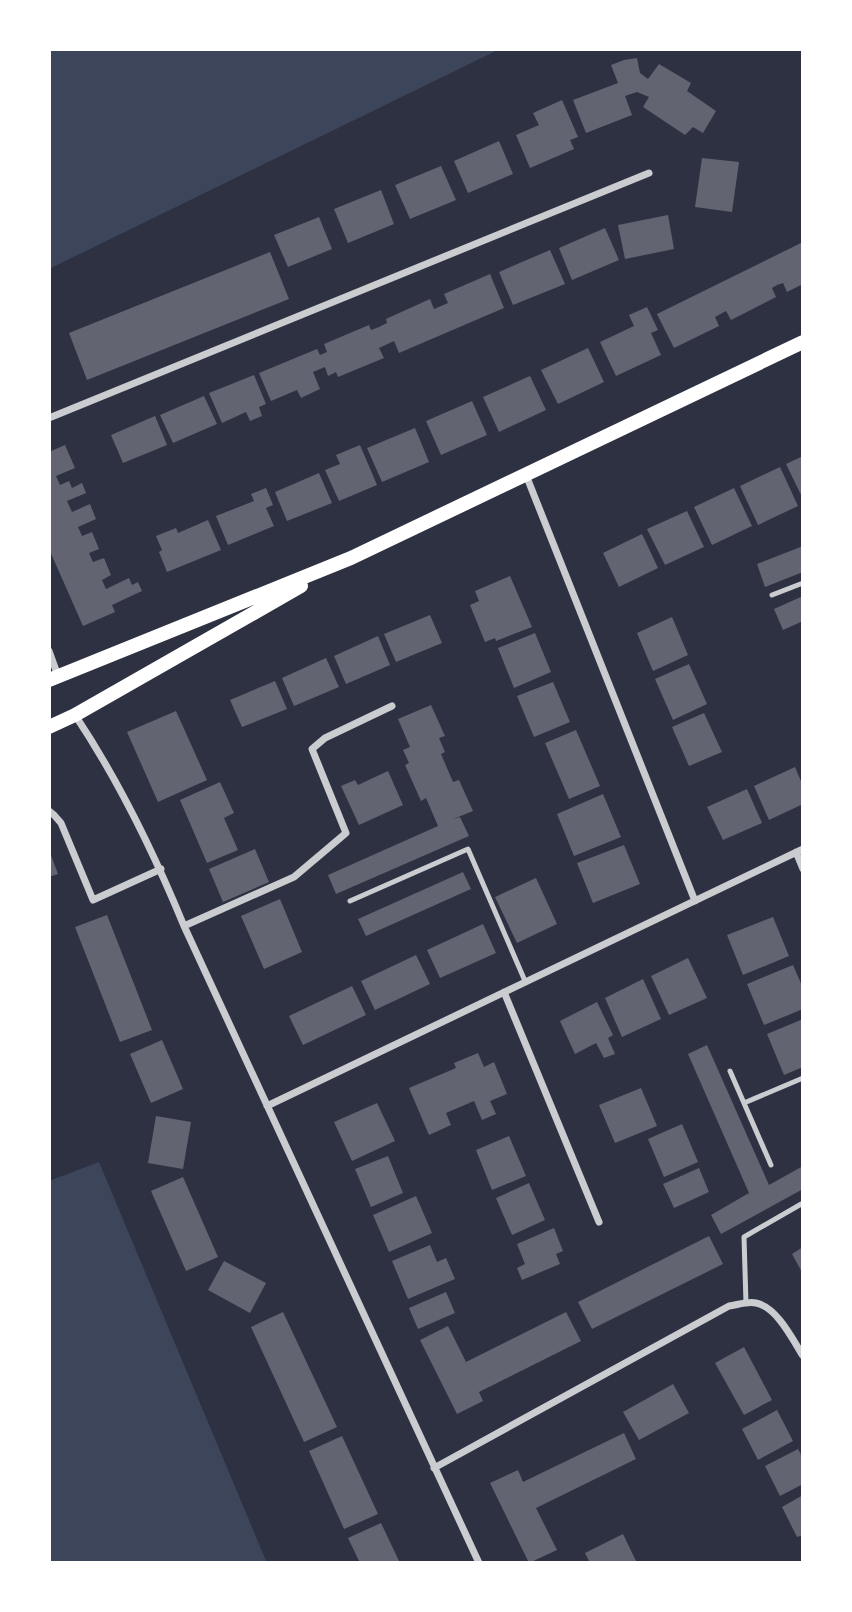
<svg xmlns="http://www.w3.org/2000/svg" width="852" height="1612" font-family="Spectral,serif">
<rect width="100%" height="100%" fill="#2d3142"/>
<!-- green -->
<path fill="#3c4559" d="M49 49H500L49 269Z
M99 1162 267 1563H49V1181Z"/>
<!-- building -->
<path fill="#626471" d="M637 58 640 73 648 79 659 64 691 83 687 91 716 111 703 133 693 127 685 135 643 107 649 97 637 92 625 96 632 115 586 133 573 100 618 83 611 65 624 60Z
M562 100 578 137 570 140 574 149 530 168 516 135 539 125 533 113Z
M499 141 513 174 468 193 454 161Z
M702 158 739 162 732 212 695 207Z
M441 166 456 200 410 219 395 185Z
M381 190 394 224 348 243 334 209Z
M668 215 674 249 625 259 618 225Z
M319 217 332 249 288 267 274 235Z
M605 228 619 260 572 280 559 248Z
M803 242V284L787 292 783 283 777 285 772 288 776 297 731 320 726 311 715 317 719 326 674 348 657 314Z
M550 250 565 284 513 305 499 272Z
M270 252 289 299 87 380 69 333Z
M490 274 504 308 399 353 394 341 379 348 384 358 338 377 336 372 328 376 325 367 313 372 320 389 301 398 297 390 271 401 259 373 317 349 320 355 327 352 324 344 369 325 371 330 379 327 387 323 386 319 430 299 434 309 448 303 444 294Z
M647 307 658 330 651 333 661 355 616 376 600 342 634 326 629 315Z
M588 348 604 382 558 404 541 370Z
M254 375 266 404 259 407 262 416 250 421 246 412 222 423 209 393Z
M530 376 546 410 499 432 483 397Z
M204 396 217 424 173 443 160 415Z
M472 401 487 435 441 455 426 421Z
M155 416 167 445 123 463 111 435Z
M415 428 429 462 382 482 367 448Z
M65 445 75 468 56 476 60 485 69 481 72 488 82 483 86 493 67 501 72 512 90 504 96 519 78 527 82 536 92 532 99 549 89 553 93 562 104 558 111 575 102 580 106 589 129 578 132 585 138 582 142 591 112 605 115 612 83 626 49 549V452Z
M360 445 377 485 339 501 325 470 340 464 336 455Z
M803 456V499L786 464Z
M780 467 798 506 758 525 740 486Z
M319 473 332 503 287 521 275 492Z
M266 488 273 505 266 508 274 526 228 545 216 516 254 501 251 494Z
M734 488 752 526 712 545 694 507Z
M687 511 704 547 665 565 647 529Z
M208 520 221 550 167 572 159 552 162 550 156 536 176 528 178 533Z
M642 534 658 568 619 587 603 553Z
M803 546V572L765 587 757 564Z
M510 576 532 627 496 641 495 638 485 642 470 605 479 601 475 591Z
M803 596V621L783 630 774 609Z
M430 615 442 643 396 662 384 634Z
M672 617 688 655 653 671 637 633Z
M535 633 551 672 514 688 498 648Z
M378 636 390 665 346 684 334 656Z
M326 658 339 687 294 706 282 678Z
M689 664 707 704 673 720 655 679Z
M275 681 287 709 242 727 230 700Z
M553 682 570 722 534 737 517 696Z
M431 705 445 736 439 738 445 752 441 754 453 782 459 780 473 811 453 819 460 817 469 836 336 894 328 875 438 826 426 798 421 801 405 765 409 763 403 750 410 747 398 719Z
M176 711 207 780 158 802 127 732Z
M704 713 722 752 689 766 672 727Z
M576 730 600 786 569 799 545 743Z
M795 767 803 786V804L769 820 754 786Z
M388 771 403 805 359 825 341 786 355 780 358 785Z
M220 782 234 813 224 818 238 850 207 863 180 800Z
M747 789 762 823 723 840 707 807Z
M603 794 621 837 574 856 557 814Z
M624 845 640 884 593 903 577 863Z
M255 849 269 882 223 902 209 869Z
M49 850 58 874 49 877Z
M463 872 471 889 366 936 358 919Z
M536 878 557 924 517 943 495 897Z
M280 899 302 952 264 969 241 916Z
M107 915 152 1030 120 1042 75 927Z
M773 917 789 956 743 975 727 935Z
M483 924 496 953 440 978 427 950Z
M416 955 430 984 375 1010 361 981Z
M688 958 707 998 669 1015 651 976Z
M793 965 803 988V1009L764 1025 747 984Z
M643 979 661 1019 622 1037 605 998Z
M352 986 366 1015 303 1045 289 1016Z
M597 1002 613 1035 608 1038 615 1054 604 1058 596 1043 575 1054 560 1021Z
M803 1019V1067L784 1075 767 1034Z
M162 1040 183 1089 151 1103 130 1054Z
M707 1045 769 1185 803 1166V1189L721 1234 711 1215 749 1193 688 1054Z
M478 1053 484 1067 494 1062 507 1094 490 1101 496 1114 482 1120 474 1101 446 1113 451 1125 429 1135 409 1088 456 1068 454 1063Z
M641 1088 657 1126 615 1143 599 1105Z
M377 1103 395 1141 352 1161 334 1122Z
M156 1116 191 1122 183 1169 148 1163Z
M682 1124 698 1162 664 1177 648 1139Z
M509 1136 526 1176 492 1190 476 1150Z
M388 1156 403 1193 371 1207 355 1169Z
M699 1168 709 1192 674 1208 663 1184Z
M183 1177 218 1257 186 1271 151 1191Z
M529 1183 545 1220 512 1235 496 1198Z
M416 1196 432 1233 389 1252 373 1215Z
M554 1228 563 1251 556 1254 560 1264 522 1280 517 1268 525 1264 517 1244Z
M709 1236 723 1264 592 1329 578 1302Z
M430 1245 437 1262 446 1258 455 1279 408 1299 392 1261Z
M803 1247V1274L792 1254Z
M224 1261 266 1283 250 1313 208 1290Z
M446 1292 455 1313 418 1329 409 1308Z
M283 1312 337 1427 304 1442 251 1327Z
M566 1312 581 1341 479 1392 483 1401 457 1414 420 1340 448 1326 466 1362Z
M744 1347 772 1400 744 1415 715 1363Z
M673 1384 689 1413 639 1440 623 1412Z
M777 1410 793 1441 758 1460 742 1429Z
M624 1433 636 1459 536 1508 557 1550 529 1563 490 1483 518 1470 523 1482Z
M342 1436 378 1514 344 1529 309 1451Z
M798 1449 803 1458V1484L780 1496 765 1466Z
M803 1495V1535L797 1537 782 1507Z
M381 1523 400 1563H360L348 1538Z
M623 1534 637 1563H590L585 1553Z"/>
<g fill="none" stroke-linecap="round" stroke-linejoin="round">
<!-- service -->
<path stroke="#caccd0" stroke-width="5" d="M772 595 803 583
M350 901 468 849 525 981
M730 1071 771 1165
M744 1103 803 1078
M746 1303 744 1237 803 1203"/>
<!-- minor -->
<path stroke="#caccd0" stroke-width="7" d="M49 418 649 173
M526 475 695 901
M49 651 58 676
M75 715C119 781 154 853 184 926L479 1563
M49 811 54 815 61 823 93 900 161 869
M796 852 803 869
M184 926 294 877 346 833 312 749 325 738 392 706
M504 992 599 1222
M267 1106 803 849
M434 1468 729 1306C737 1305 748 1301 756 1303 777 1307 793 1340 803 1356"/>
<!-- secondary -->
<path stroke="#fff" stroke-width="14" d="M49 680 351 558 803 342
M49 727 75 715 301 586"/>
</g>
<!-- border -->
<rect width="852" height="1612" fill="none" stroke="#ffffff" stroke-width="102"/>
</svg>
